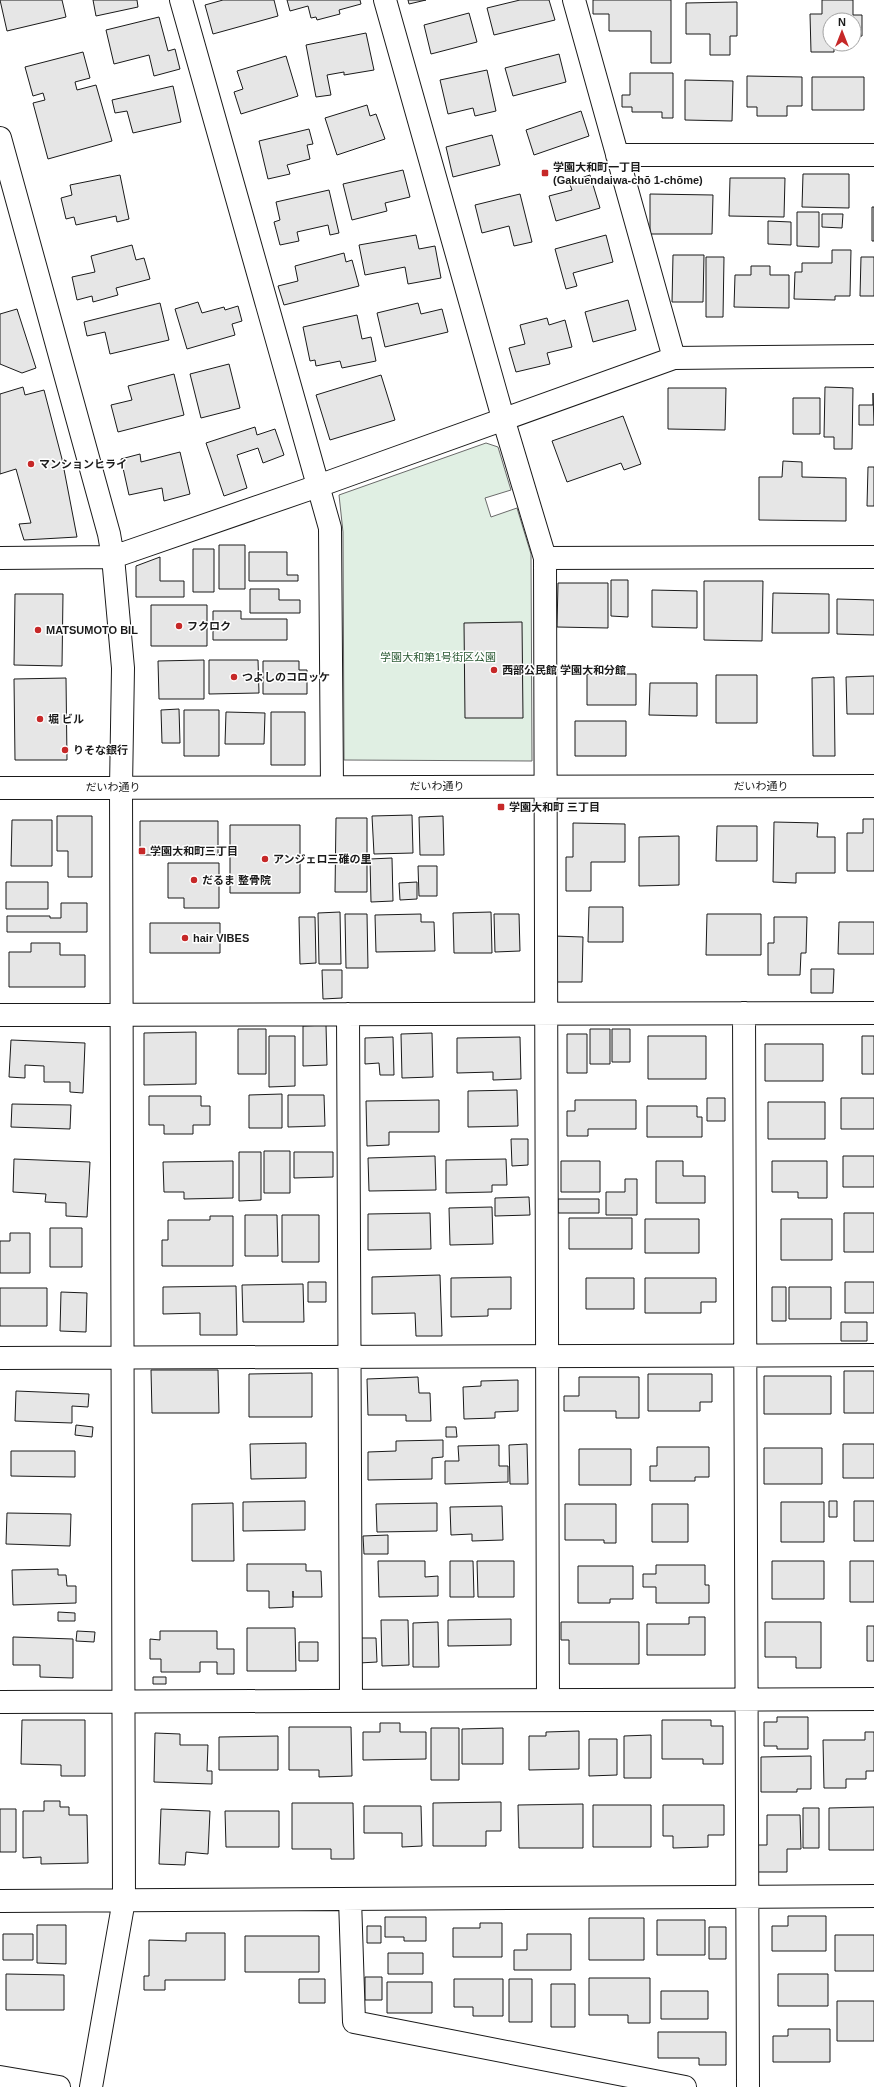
<svg xmlns="http://www.w3.org/2000/svg" width="874" height="2087" font-family="Helvetica,'Noto Sans JP',sans-serif">
<rect width="100%" height="100%" fill="#fff"/>
<!-- green -->
<path fill="#e0efe3" stroke="#6a6a6a" d="M486 443 498 447 511 490 485 498 491 517 517 508 531 554 532 761 344 760 343 532 339 495Z"/>
<!-- building -->
<path fill="#e6e6e6" stroke="#1a1a1a" d="M0 0H62L66 17 7 31Z
M93 0H137L138 7 96 16Z
M223 0H274L278 16 213 34 205 5Z
M287 0H360L361 4 339 10 340 14 317 20 316 17 311 18 308 6 290 11Z
M408 0H426L409 4Z
M520 0H549L555 20 494 35 487 8Z
M593 0H671V63H651V31H609V14H593Z
M822 0H853V15H862V36L854 37V20H830V44H834V52H811L810 14H822Z
M737 2V36H730V55H710V34H686V3Z
M469 13 477 42 431 54 424 25Z
M159 17 168 51 175 49 180 69 154 76 149 55 114 64 106 30Z
M366 33 374 70 344 75V72L327 75 331 95 316 97 306 45Z
M83 52 90 78 75 82 77 90 96 85 112 141 48 159 33 103 45 100 43 93 33 96 25 67Z
M559 54 566 82 513 96 505 68Z
M286 56 298 96 241 114 234 92 243 89 237 71Z
M487 70 496 111 475 116 473 108 448 114 440 80Z
M630 73H673V118H662V112H632V107H622V95H630Z
M747 76 802 77V106H787V116H757V107H747Z
M812 77H864V110H812Z
M685 80 733 81 732 121 685 120Z
M173 86 181 122 133 133 127 111 115 113 112 100Z
M367 105 370 116 376 114 385 139 337 155 325 118Z
M581 111 589 136 534 155 526 130Z
M309 129 313 144 307 145 310 159 287 165 290 174 268 179 259 141Z
M492 135 500 165 453 177 446 147Z
M403 170 410 197 385 203 387 211 352 220 343 184Z
M803 174H849V208L802 207Z
M120 175 129 219 117 222 116 216 76 225 74 217 66 219 61 198 72 195 70 185Z
M590 175 600 208 556 221 549 196 572 190 569 182Z
M730 178H785L784 217 729 216Z
M329 190 339 233 330 235 328 225 297 232 299 241 280 245 274 222 280 220 276 202Z
M520 194 532 242 514 246 509 226 482 233 475 205Z
M650 194 713 195 712 234H650Z
M872 207H874V241H872Z
M797 212H819V247L797 246Z
M822 214H843L842 228 822 227Z
M768 221 791 222V245L768 244Z
M416 235 419 249 435 246 441 278 408 284 405 267 365 275 359 245Z
M606 235 613 262 573 273 577 286 566 289 555 249Z
M132 245 136 260 144 258 150 279 116 288 118 295 93 302 92 296 77 300 72 277 95 272 91 256Z
M832 250H851L850 296H835V300L794 299 795 272H802V263H832Z
M344 253 346 262 352 260 359 286 284 305 278 286 298 281 295 266Z
M673 255H704L703 302H672Z
M706 257H724L723 317H706Z
M861 257H874V296H860Z
M751 266H770V275H789V308L734 307 735 275H751Z
M628 300 636 330 593 342 585 312Z
M198 302 202 313 224 307 225 310 238 306 242 321 232 324 235 335 187 349 175 309Z
M160 303 169 340 110 354 105 332 87 336 84 322Z
M418 303 421 314 442 309 448 332 385 347 377 313Z
M17 309 36 368 22 373 0 364V314Z
M357 315 362 339 371 337 376 361 342 368 340 361 316 366 315 360 310 361 303 327Z
M547 318 549 325 565 320 572 347 547 353 550 364 516 372 509 348 525 344 520 325Z
M229 364 240 408 201 418 190 374Z
M174 374 184 415 118 432 111 405 132 400 128 386Z
M381 375 395 420 330 440 316 395Z
M23 387 25 395 44 390 62 459 77 537 24 540 19 524 31 523 16 469 0 474V394Z
M825 387 853 388 852 449H834V437H824Z
M668 388H726L725 430 668 429Z
M873 393 874 425H859V405H873Z
M793 398H820V434H793Z
M623 416 641 464 624 470 621 463 567 482 552 441Z
M255 427 257 435 275 429 284 455 263 463 258 448 237 455 247 488 224 496 206 443Z
M180 452 190 494 164 501 162 488 129 495 121 459 140 454 141 462Z
M783 461 802 462V477L846 478V521L759 520V477H782Z
M868 467H874V506H867Z
M219 545H245V589H219Z
M193 549H214V592H193Z
M249 552H287V575H298V581H249Z
M160 557V581H184V597H136V566Z
M611 580H628V617L611 616Z
M704 581H763L762 641 704 640Z
M558 583H608V628L557 627Z
M250 589H279V600H300V613H250Z
M652 590 697 591V628L652 627Z
M773 593 829 594V633H772Z
M15 594H63L62 666 14 665Z
M837 599 874 600V635L837 634Z
M151 605H207V646H151Z
M213 611H241V619H287V640H213Z
M522 622 523 718H465L464 623Z
M204 660V699H159L158 661Z
M209 660H258L259 693 209 694Z
M263 661H299V670H307V694H263Z
M587 674H636V705H587Z
M716 675H757V723H716Z
M874 676V714H847L846 677Z
M834 677 835 756H813L812 678Z
M66 678 67 760H15L14 679Z
M650 683H697V716L649 715Z
M179 709 180 743H162L161 710Z
M184 710H219V756H184Z
M226 712 265 713 264 744H225Z
M271 712H305V765H271Z
M575 721H626V756H575Z
M412 815 413 853 374 854 372 816Z
M57 816H92V877H68V851H57Z
M443 816 444 855H420L419 817Z
M336 818H367V892H335Z
M863 819H874V871H847V833H863Z
M12 820H52V866H11Z
M140 821H218V855H140Z
M774 822 818 823 817 837H835V873H796V883L773 882Z
M573 823 625 824V862H591V891H566V857H573Z
M230 825H300V893H230Z
M717 826H757V861H716Z
M679 836V885L639 886V837Z
M392 858 393 901 371 902 370 859Z
M168 863H219V908H184V898H168Z
M418 866H437V896H419Z
M6 882H48V909H6Z
M417 882V899L400 900 399 883Z
M61 903H87V932H7V916H50V918H61Z
M589 907H623V942H588Z
M340 912 341 964H319L318 913Z
M491 912 492 953H454L453 913Z
M345 914H367L368 968H346Z
M421 914V922H434L435 951 376 952 375 915Z
M494 914H519L520 951 495 952Z
M707 914H761V955H706Z
M299 917H315L316 963 300 964Z
M774 917H807L806 953H801L800 975H768V943H774Z
M839 922H874V954H838Z
M150 923H220V953H150Z
M554 936 583 937 582 982H554Z
M31 943H60V955H85V987H9V952H31Z
M811 969H834L833 993H811Z
M322 970H342V998L323 999Z
M326 1025 327 1065 303 1066V1026Z
M238 1029H266V1074H238Z
M590 1029H610V1064H590Z
M612 1029H630V1062H612Z
M196 1032V1084L144 1085V1033Z
M432 1033 433 1077 402 1078 401 1034Z
M567 1034H587V1073H567Z
M269 1036H295V1086L269 1087Z
M648 1036H706V1079H648Z
M862 1036H874V1074H862Z
M393 1037 394 1075H380L379 1063 365 1064V1038Z
M520 1037 521 1079 493 1080V1072L457 1073V1038Z
M11 1040 85 1043 83 1093 70 1092V1082H44V1066L25 1065V1078L9 1077Z
M765 1044H823V1081H765Z
M517 1090 518 1126 468 1127V1091Z
M282 1094V1128H249V1095Z
M288 1095H324L325 1126 288 1127Z
M149 1096H201V1106H210V1125H193V1134H164V1125H149Z
M707 1098H725V1121H707Z
M841 1098H874V1129H841Z
M439 1100V1132H389V1145L367 1146 366 1101Z
M575 1100H636V1129H588V1136H567V1111H575Z
M768 1102H825V1139H768Z
M12 1104 71 1105 70 1129 11 1127Z
M647 1106H697V1117H702V1137H647Z
M511 1139H528V1165L512 1166Z
M264 1151H290V1193H264Z
M239 1152H261V1200L239 1201Z
M294 1152H333V1177L294 1178Z
M435 1156 436 1190 369 1191 368 1158Z
M843 1156H874V1187H843Z
M14 1159 90 1162 87 1217 66 1216V1203L45 1202 46 1194 13 1192Z
M506 1159 507 1185H492V1192L446 1193V1160Z
M233 1161V1198L184 1199V1192H164L163 1162Z
M561 1161H600V1192H561Z
M656 1161H683V1176H705V1203H656Z
M772 1161H827V1198H798V1192H772Z
M625 1179H637V1215H606V1192H625Z
M529 1197 530 1215 495 1216V1198Z
M558 1199H599V1213H558Z
M492 1207 493 1244 450 1245 449 1208Z
M430 1213 431 1249 368 1250V1214Z
M844 1213H874V1252H844Z
M245 1215H277L278 1256H245Z
M282 1215H319V1262H282Z
M210 1216H233V1266H162V1240H168V1220H210Z
M569 1218H632V1249H569Z
M645 1219H699V1253H645Z
M781 1219H832V1260H781Z
M50 1228H82V1267H50Z
M10 1233H30V1273H0V1241H10Z
M440 1275 442 1336H416L415 1313 372 1314V1277Z
M511 1277V1309H488V1316L451 1317V1278Z
M586 1278H634V1309H586Z
M645 1278H716V1302H701V1313H645Z
M308 1282H326V1302H308Z
M845 1282H874V1313H845Z
M303 1284 304 1322H243L242 1285Z
M236 1286 237 1335H200V1313L163 1314V1287Z
M772 1287H786V1321H772Z
M789 1287H831V1319H789Z
M0 1288H47V1326H0Z
M61 1292 87 1293 86 1332 60 1331Z
M841 1322H867V1341H841Z
M151 1370H218L219 1413H152Z
M844 1371H874V1413H844Z
M312 1373V1417H249V1374Z
M648 1374H712V1402H700V1411H648Z
M764 1376H831V1414H764Z
M418 1377 419 1393H430L431 1421H406V1415H368L367 1379Z
M579 1377H639V1418H616V1411H564V1396H579Z
M518 1380V1411L495 1412V1418L464 1419 463 1387 481 1386V1381Z
M16 1391 89 1394 88 1407 72 1406V1423L15 1421Z
M76 1425 93 1427 92 1437 75 1435Z
M446 1427H456L457 1437H446Z
M443 1440V1457L432 1458V1479L368 1480V1452L396 1451V1441Z
M306 1443V1478L251 1479 250 1444Z
M527 1444 528 1484H510L509 1445Z
M843 1444H874V1478H843Z
M499 1445V1466H508V1482L445 1484V1461H459L458 1446Z
M657 1447H709V1477H695V1481H650V1466H657Z
M764 1448H822V1484H764Z
M579 1449H631V1485H579Z
M11 1451H75V1477L11 1476Z
M305 1501V1530L243 1531V1502Z
M829 1501H837V1517H829Z
M854 1501H874V1541H854Z
M781 1502H824V1542H781Z
M233 1503 234 1561H192V1504Z
M437 1503V1531L377 1532 376 1504Z
M565 1504H616V1543H604V1540H565Z
M652 1504H688V1542H652Z
M502 1506 503 1540 472 1541V1534L451 1535 450 1507Z
M7 1513 71 1514 70 1546 6 1544Z
M388 1535V1554H364L363 1536Z
M378 1561H425V1577L438 1576V1596L379 1597Z
M450 1561H473L474 1597H450Z
M477 1561H514V1597H478Z
M772 1561H824V1599H772Z
M850 1561H874V1602H850Z
M247 1564H306V1571H321L322 1597H293V1591V1607L269 1608V1591H247Z
M656 1565H705V1585H709V1603H656V1587H643V1574H656Z
M578 1566H633V1599H610V1603H578Z
M58 1569V1575H66L67 1586H76V1603L13 1605 12 1570Z
M58 1612 75 1613V1621H58Z
M689 1617H705V1655H647V1624H689Z
M511 1619V1645L448 1646V1620Z
M381 1620H408L409 1665 382 1666Z
M438 1622 439 1667H413V1623Z
M561 1622H639V1664H569V1640H561Z
M765 1622H821V1668H796V1657H765Z
M867 1626H874V1661H867Z
M247 1628H295L296 1671H247Z
M77 1631 95 1632 94 1642 76 1641Z
M160 1631H217V1649H234V1674H217V1662H200V1672H161V1659H150V1639L160 1640Z
M13 1637 73 1639V1678L40 1677V1665H13Z
M358 1638H376L377 1662 359 1663Z
M299 1642H318V1661H299Z
M153 1677H166V1684H153Z
M777 1717H808V1749H777V1746H764V1722H777Z
M22 1720H85V1776H61V1765L21 1764Z
M662 1720H711V1726H723V1764H703V1759H662Z
M380 1723H400V1732H426V1759L363 1760V1732H380Z
M289 1727H351L352 1776 319 1777V1770H289Z
M431 1728H459V1780H431Z
M503 1728V1764H462V1729Z
M579 1731V1769L529 1770V1736H546V1732Z
M865 1732H874V1771H866V1779H846V1788H824L823 1740H865Z
M155 1733 180 1734V1745H208L207 1771H212V1784L154 1782Z
M651 1735V1778H624V1736Z
M278 1736V1770H219V1737Z
M589 1739H617V1775L589 1776Z
M811 1756V1789H797V1792H761V1757Z
M44 1801H60V1807H69V1815H87L88 1863 41 1864V1857L23 1858V1811H44Z
M501 1802V1831H486V1846H433V1803Z
M292 1803H353L354 1859H331V1849H292Z
M583 1804V1848H519L518 1805Z
M593 1805H651V1847H593Z
M663 1805H724V1835H708V1847L673 1848V1836H663Z
M364 1806H421L422 1846 402 1847V1833H364Z
M874 1807V1850H829V1808Z
M803 1808H819V1848H803Z
M0 1809H16V1852H0Z
M161 1809 210 1811 208 1854 186 1852 185 1865 159 1864Z
M225 1811H279V1847H226Z
M767 1815H800L801 1849H787V1872H756V1845H767Z
M788 1916H826V1951H772V1926H788Z
M385 1917H426V1941H404V1937H385Z
M589 1918H644V1960H589Z
M657 1920H705V1955H657Z
M480 1923H502V1957H453V1928H480Z
M37 1925H66V1964L37 1963Z
M367 1926H381V1943H367Z
M709 1927H726V1959H709Z
M186 1933H225V1980H165V1990H144V1976H149V1940L186 1941Z
M3 1934H33V1960H3Z
M527 1934H571V1970H514V1950H527Z
M835 1935H874V1971H835Z
M245 1936H319V1972H245Z
M388 1953H423V1974H388Z
M6 1974 64 1975V2010H6Z
M778 1974H828V2006H778Z
M365 1977H382V2000H365Z
M589 1978H650V2023H628V2015H589Z
M299 1979H325V2003H299Z
M454 1979H503V2016H473V2007H454Z
M509 1979H532V2022H509Z
M387 1982H432V2013H387Z
M551 1984H575V2027H551Z
M661 1991H708V2019H661Z
M837 2001H874V2041H837Z
M788 2029H830V2062H773V2036H788Z
M658 2032H726V2065H699V2058H658Z"/>
<g fill="none" stroke-linecap="round" stroke-linejoin="round">
<!-- minor casing -->
<g stroke="#1a1a1a" stroke-width="24">
<path id="minor" d="M181 0 330 528 332 787
M385 0 503 418 545 558 548 1700
M574 0 674 358
M0 138 109 534 113 557 123 668 121 787 124 1900 91 2087
M617 155H874
M0 558 113 557 318 486 674 358 874 356
M545 558 874 557
M0 788 874 786
M744 1013 748 2087
M348 1014 351 1701
M0 1015 874 1013
M0 1358 874 1355
M0 1702 874 1699
M350 1899 354 2022 685 2087
M0 1901 874 1896"/>
</g>
<!-- major casing -->
<g stroke="#1a1a1a" stroke-width="24">
<path id="major" d="M0 2077 59 2087"/>
</g>
<!-- minor -->
<use href="#minor" stroke="#fff" stroke-width="22"/>
<!-- major -->
<use href="#major" stroke="#fff" stroke-width="22"/>
</g>
<!-- markers -->
<g fill="#c62828" stroke="#fff" stroke-width="1.5">
<rect x="541" y="169" width="8" height="8" rx="2"/>
<circle cx="31" cy="464" r="4"/>
<circle cx="179" cy="626" r="4"/>
<circle cx="38" cy="630" r="4"/>
<circle cx="494" cy="670" r="4"/>
<circle cx="234" cy="677" r="4"/>
<circle cx="40" cy="719" r="4"/>
<circle cx="65" cy="750" r="4"/>
<rect x="497" y="803" width="8" height="8" rx="2"/>
<rect x="138" y="847" width="8" height="8" rx="2"/>
<circle cx="265" cy="859" r="4"/>
<circle cx="194" cy="880" r="4"/>
<circle cx="185" cy="938" r="4"/>
</g>
<g text-anchor="middle" dominant-baseline="central" stroke-width="3" stroke-linejoin="round" paint-order="stroke">
<!-- poi labels -->
<g font-size="11" font-weight="bold" fill="#1a1a1a" stroke="#fff" text-anchor="start">
<text x="553" y="167">学園大和町一丁目<tspan x="553" dy="13">(Gakuendaiwa-chō 1-chōme)</tspan></text>
<text x="39" y="464">マンションヒライ</text>
<text x="187" y="626">フクロク</text>
<text x="46" y="630">MATSUMOTO BIL</text>
<text x="502" y="670">西部公民館 学園大和分館</text>
<text x="242" y="677">つよしのコロッケ</text>
<text x="48" y="719">堀 ビル</text>
<text x="73" y="750">りそな銀行</text>
<text x="509" y="807">学園大和町 三丁目</text>
<text x="150" y="851">学園大和町三丁目</text>
<text x="273" y="859">アンジェロ三碓の里</text>
<text x="202" y="880">だるま 整骨院</text>
<text x="193" y="938">hair VIBES</text>
</g>
<!-- park labels -->
<g font-size="11" fill="#2b5a34" stroke="#fff">
<text x="438" y="657">学園大和第1号街区公園</text>
</g>
<!-- street labels -->
<g font-size="11" fill="#1a1a1a" stroke="#fff">
<text x="437" y="786">だいわ通り</text>
<text x="761" y="786">だいわ通り</text>
<text x="113" y="787">だいわ通り</text>
</g>
</g>
<!-- north arrow -->
<g transform="translate(842 32)"><circle r="19" fill="#ffffff" stroke="#a3a3a3"/>
<path d="M0-3L7 15L0 10L-7 15Z" fill="#c62828"/>
<text y="-6" font-size="11" font-weight="bold" text-anchor="middle" fill="#1a1a1a">N</text>
</g>
</svg>
